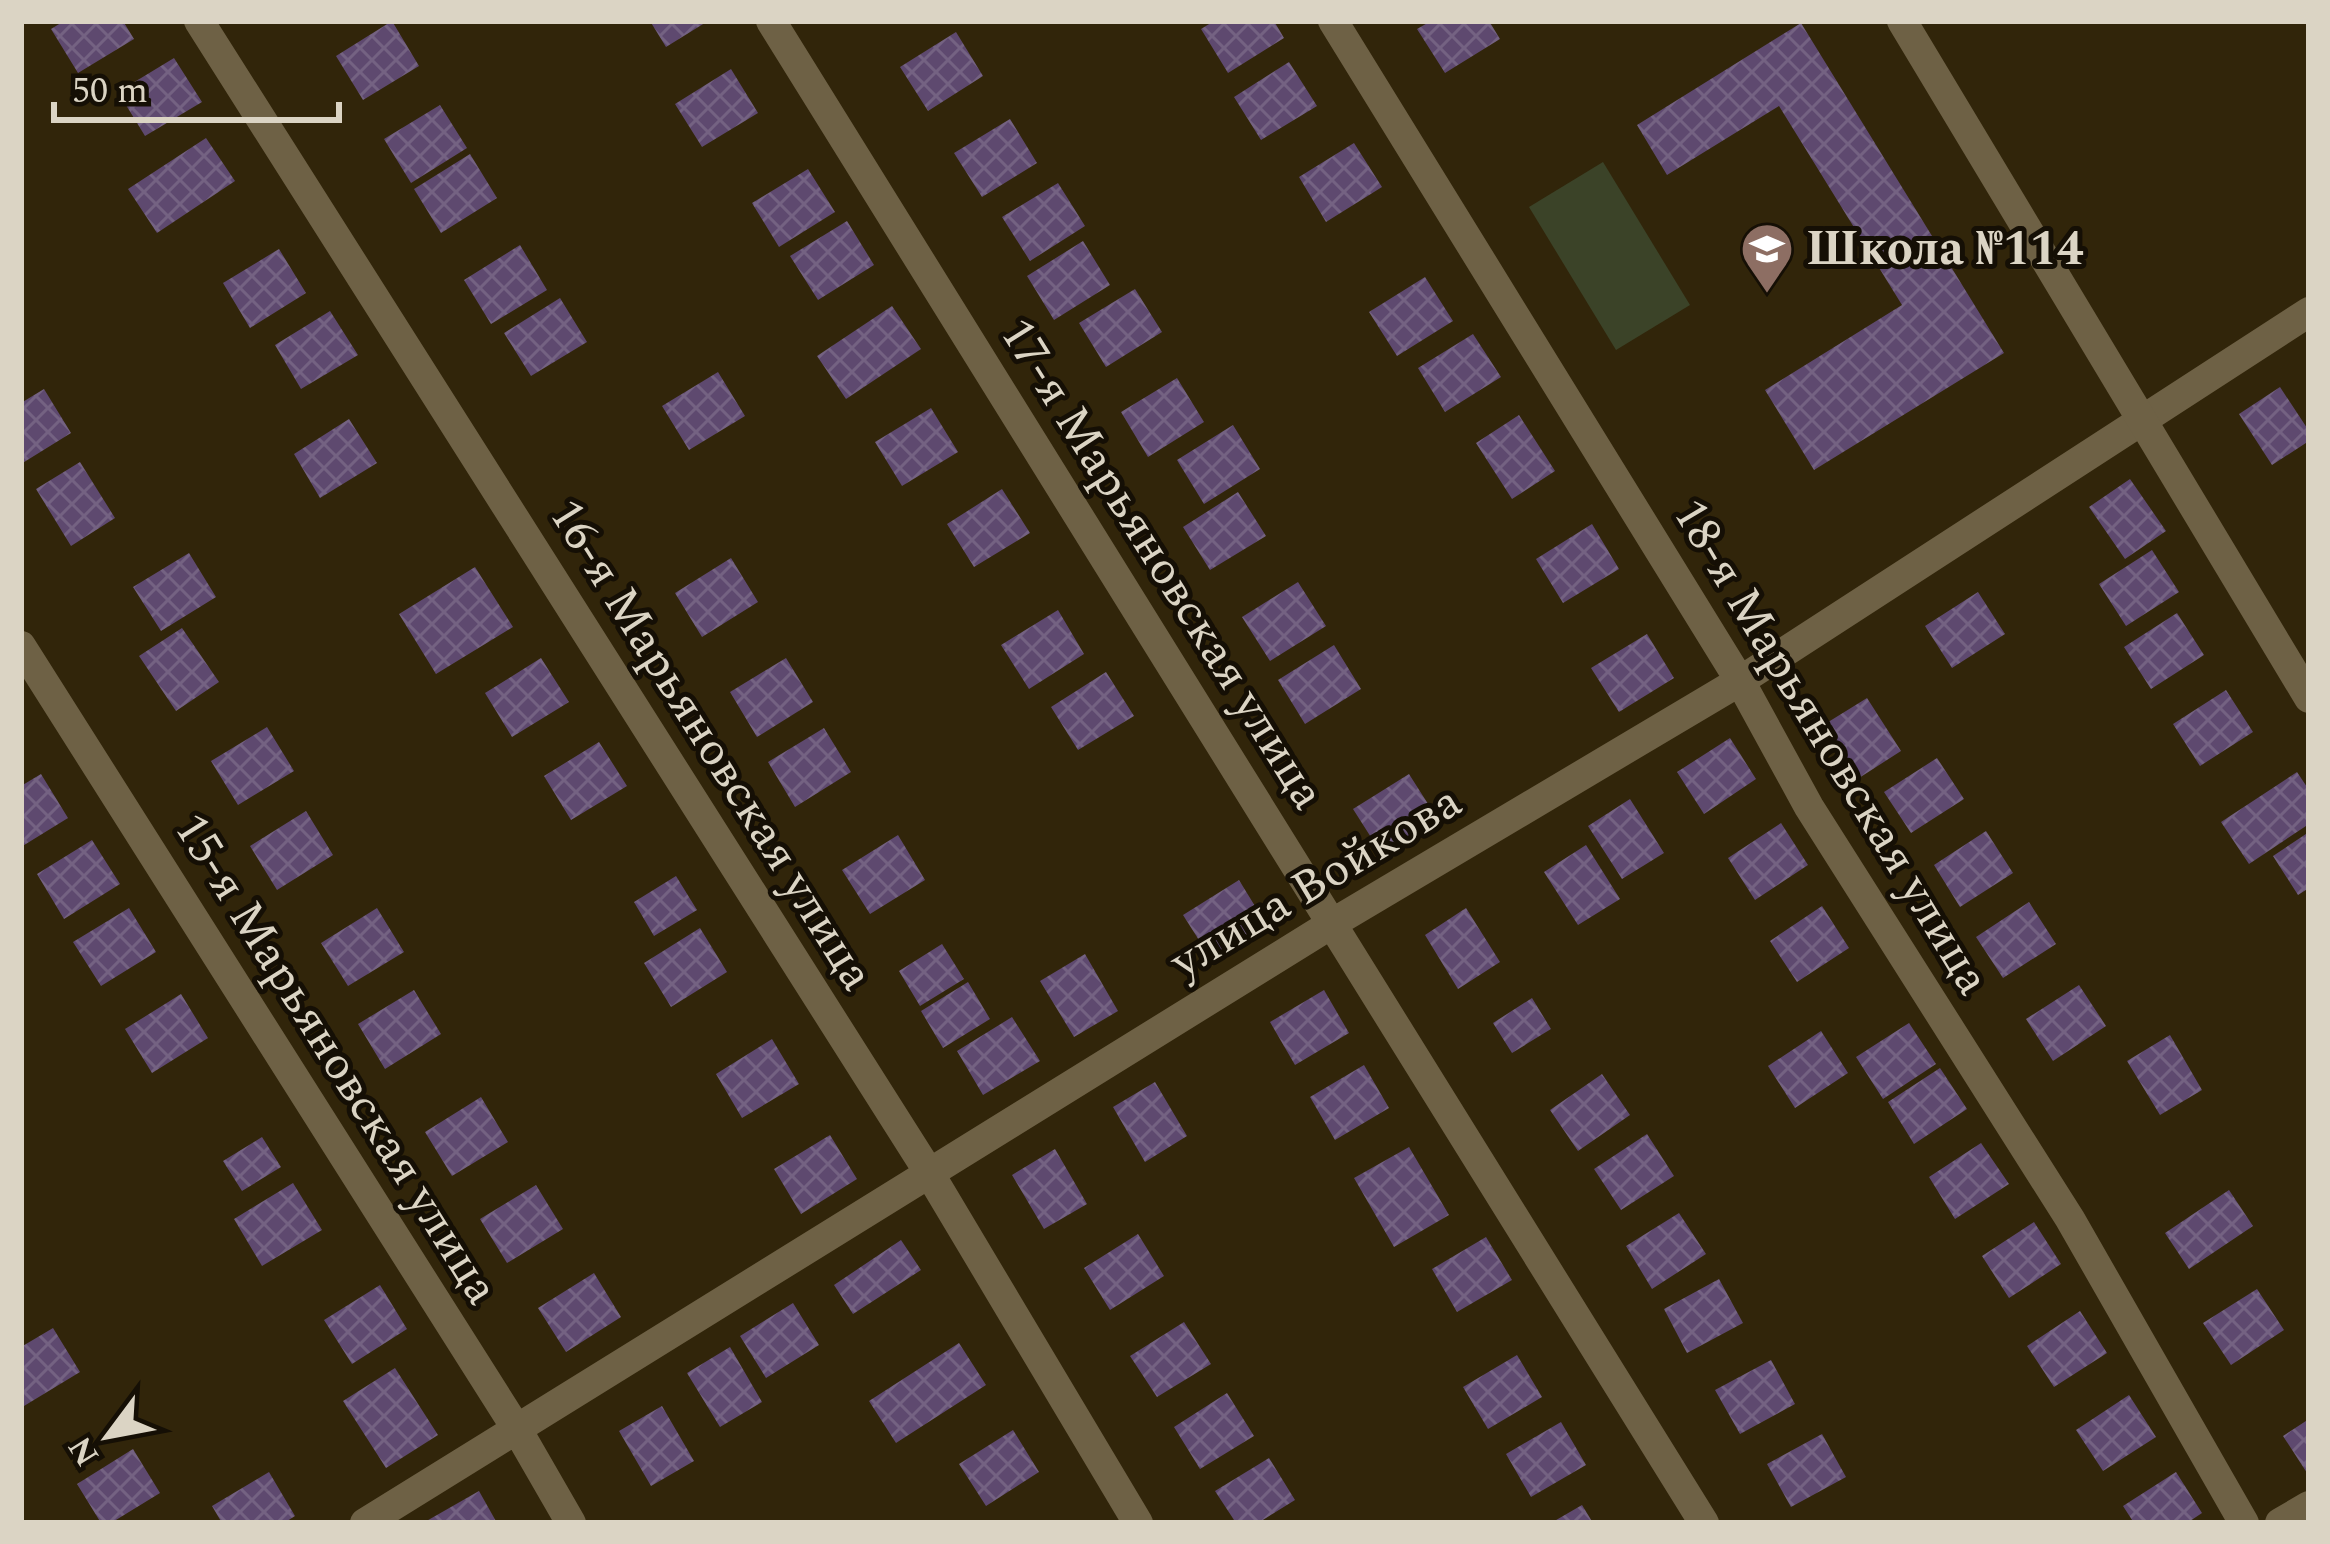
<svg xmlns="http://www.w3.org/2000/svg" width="2330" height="1544" font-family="Spectral,serif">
<defs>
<pattern id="building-cross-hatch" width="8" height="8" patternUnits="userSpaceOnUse" patternTransform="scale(3)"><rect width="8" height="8" fill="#5e496f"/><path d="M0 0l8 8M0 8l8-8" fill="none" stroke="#746282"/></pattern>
</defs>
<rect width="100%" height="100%" fill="#31250a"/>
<!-- pitch -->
<path fill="#3b4328" d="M1603 162 1690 305 1616 350 1529 207Z"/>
<!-- building -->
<path fill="url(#building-cross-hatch)" d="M64 21H123L134 39 78 73 51 29Z
M392 21 419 66 363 100 336 56Z
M650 21H708L666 47Z
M1214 21H1274L1284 38 1228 73 1201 29Z
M1431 21H1489L1500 39 1445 73 1417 29Z
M1801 23 2004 353 1814 470 1765 390 1902 305 1779 106 1667 175 1637 125Z
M956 32 983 76 928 111 900 67Z
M174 58 202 102 145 136 118 92Z
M1289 62 1317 106 1261 140 1234 97Z
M731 69 758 113 702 147 675 104Z
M440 105 467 148 411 183 384 139Z
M1010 119 1037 163 982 197 954 153Z
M206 138 235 181 157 233 128 189Z
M1354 143 1382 187 1326 222 1299 177Z
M470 154 497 198 441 233 414 189Z
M808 169 835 212 779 247 752 203Z
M1058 183 1085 226 1030 261 1002 217Z
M847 221 874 265 818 300 790 256Z
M1083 241 1110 285 1054 320 1027 276Z
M520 245 547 290 491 324 464 280Z
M279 249 306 293 250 328 223 283Z
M1425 277 1453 321 1397 356 1369 312Z
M1135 289 1162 332 1106 367 1079 323Z
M560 298 587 342 531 376 504 333Z
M892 306 921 349 846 399 817 356Z
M330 311 358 355 301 389 275 345Z
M1473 334 1501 377 1445 412 1418 368Z
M718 372 745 416 689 450 662 406Z
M1177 378 1204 422 1148 457 1121 412Z
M2280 387 2309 431V441L2272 465 2239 414Z
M44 389 71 433 21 464V403Z
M931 408 958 452 902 486 875 442Z
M1519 415 1555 471 1512 499 1476 443Z
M349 419 377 463 320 498 294 454Z
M1233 425 1260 469 1204 504 1177 460Z
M80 462 115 518 71 546 36 489Z
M2130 479 2166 531 2125 559 2089 507Z
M1002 489 1030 533 974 567 947 524Z
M1238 492 1266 536 1210 570 1183 527Z
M1592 524 1619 569 1563 603 1536 559Z
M2152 550 2179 592 2126 626 2099 584Z
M189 553 216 597 161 631 133 587Z
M731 558 758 602 702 637 675 593Z
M475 567 513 627 436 674 399 614Z
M1298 582 1326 626 1270 661 1242 617Z
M1978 592 2005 634 1952 668 1925 626Z
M1058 610 1084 654 1029 689 1001 645Z
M2177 613 2204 655 2151 689 2124 647Z
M182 628 219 682 176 711 139 656Z
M1647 634 1674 678 1619 712 1591 668Z
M1334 645 1361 689 1305 724 1278 680Z
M541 658 569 702 512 737 485 693Z
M786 658 813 702 757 737 730 692Z
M1106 672 1134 716 1078 750 1051 707Z
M2226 690 2253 732 2200 766 2173 724Z
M1867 698 1901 751 1859 778 1825 724Z
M267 727 294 771 238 805 211 761Z
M824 728 851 772 795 807 768 762Z
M1730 738 1756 779 1704 814 1677 772Z
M599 742 627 786 571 820 544 776Z
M1937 758 1964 799 1911 833 1884 792Z
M2297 772 2309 790V824L2249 864 2221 822Z
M41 774 68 818 21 847V786Z
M1409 774 1437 818 1381 853 1353 809Z
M1630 799 1664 853 1622 879 1588 826Z
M306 811 333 855 277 890 250 846Z
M1781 823 1808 865 1755 900 1728 858Z
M1986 831 2013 873 1960 907 1934 865Z
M2309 832V888L2298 895 2273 856Z
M898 835 925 880 870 914 842 870Z
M92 840 120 884 64 919 37 874Z
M1586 845 1620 899 1578 925 1544 872Z
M676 876 697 910 654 936 634 902Z
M1239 880 1266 924 1211 959 1183 915Z
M2029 902 2056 944 2003 978 1976 937Z
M1822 906 1849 948 1797 982 1770 941Z
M129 908 156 952 101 986 73 942Z
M377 908 404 952 348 986 321 943Z
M1466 908 1500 962 1458 989 1425 935Z
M700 928 727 972 671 1007 644 963Z
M942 944 964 979 920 1006 899 971Z
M1085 954 1118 1011 1074 1037 1040 981Z
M968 982 990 1019 943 1048 921 1011Z
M2079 985 2106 1026 2053 1061 2026 1019Z
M414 990 441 1034 385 1069 358 1024Z
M1324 990 1349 1033 1295 1065 1270 1022Z
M181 994 208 1038 152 1073 125 1029Z
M1532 998 1551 1029 1512 1053 1493 1023Z
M1012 1017 1040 1061 983 1095 957 1051Z
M1909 1023 1936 1064 1883 1099 1856 1057Z
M1821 1031 1848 1073 1795 1108 1768 1066Z
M2170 1035 2202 1090 2160 1115 2127 1061Z
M772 1039 799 1084 742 1118 716 1074Z
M1364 1065 1389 1108 1335 1140 1310 1097Z
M1940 1068 1967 1109 1914 1144 1888 1102Z
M1602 1074 1630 1115 1578 1151 1550 1110Z
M1155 1082 1187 1136 1145 1162 1113 1107Z
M481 1097 508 1142 452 1176 425 1132Z
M1647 1134 1674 1176 1621 1210 1594 1169Z
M830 1135 857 1179 801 1214 774 1169Z
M262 1137 281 1167 242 1191 223 1161Z
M1981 1143 2009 1184 1955 1219 1929 1177Z
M1409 1147 1449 1215 1394 1247 1354 1178Z
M1055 1149 1087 1204 1044 1229 1012 1175Z
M293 1183 322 1230 262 1266 234 1219Z
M536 1185 563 1229 507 1263 480 1219Z
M2229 1190 2253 1226 2189 1269 2165 1233Z
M1679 1213 1706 1254 1652 1289 1626 1246Z
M2034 1222 2061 1264 2009 1298 1982 1256Z
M1138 1234 1164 1276 1110 1310 1084 1268Z
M1486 1237 1512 1280 1457 1312 1432 1269Z
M901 1240 921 1270 853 1314 834 1285Z
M594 1273 621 1317 566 1352 538 1308Z
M1719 1279 1743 1323 1687 1353 1664 1309Z
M380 1285 407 1329 352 1364 324 1320Z
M2257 1289 2284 1330 2231 1365 2203 1323Z
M793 1303 819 1345 766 1378 740 1336Z
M2080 1311 2107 1353 2054 1387 2027 1346Z
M1184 1322 1211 1364 1157 1397 1130 1356Z
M53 1328 80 1372 24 1406 21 1400V1347Z
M959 1343 986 1385 896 1443 869 1401Z
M730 1347 762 1402 720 1427 687 1373Z
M1517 1355 1542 1397 1488 1429 1463 1387Z
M1771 1360 1795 1404 1740 1434 1715 1390Z
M395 1368 438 1435 386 1468 343 1401Z
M1227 1393 1254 1436 1200 1469 1174 1427Z
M2129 1395 2156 1437 2103 1471 2076 1430Z
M662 1406 694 1461 651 1486 619 1431Z
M2309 1419V1476L2283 1436Z
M1561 1422 1586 1465 1531 1497 1506 1454Z
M1013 1430 1039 1472 986 1506 959 1464Z
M1822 1434 1846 1477 1791 1507 1767 1464Z
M133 1449 160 1493 111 1523H101L77 1484Z
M1269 1458 1295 1500 1258 1523H1236L1215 1491Z
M269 1472 295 1516 284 1523H222L212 1506Z
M2176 1472 2202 1513 2187 1523H2134L2123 1506Z
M479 1491 497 1523H423Z
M1582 1505 1593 1523H1551Z"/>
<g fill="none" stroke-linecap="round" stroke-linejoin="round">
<!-- street -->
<path stroke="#6e6145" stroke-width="30" d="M199 21 928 1171 1138 1523
M771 21 1704 1523
M1333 21 1740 681 1809 807 2070 1219 2244 1523
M21 646 518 1431 571 1523
M365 1523 1333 923 1740 681 2309 312
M2280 1523 2309 1506"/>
<!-- secondary -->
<path stroke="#6e6145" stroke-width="30" d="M1902 21 2309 698"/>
</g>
<!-- icons -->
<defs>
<g id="school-pin" transform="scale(2.7)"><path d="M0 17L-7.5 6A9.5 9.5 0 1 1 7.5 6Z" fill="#8d6e63" stroke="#150f05"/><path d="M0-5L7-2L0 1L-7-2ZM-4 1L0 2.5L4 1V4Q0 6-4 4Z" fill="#fff"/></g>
</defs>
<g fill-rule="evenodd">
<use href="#school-pin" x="1767" y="249"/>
</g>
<g text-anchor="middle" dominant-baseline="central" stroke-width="10" stroke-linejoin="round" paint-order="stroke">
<!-- poi labels -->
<g font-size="48" font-weight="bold" fill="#dbd4c4" stroke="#150f05" text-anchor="start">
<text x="1806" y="249">Школа №114</text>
</g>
<!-- street labels -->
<g font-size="48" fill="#dbd4c4" stroke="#150f05">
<text transform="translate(1162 564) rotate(58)">17-я Марьяновская улица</text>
<text transform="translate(711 745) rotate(58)">16-я Марьяновская улица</text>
<text transform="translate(1831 747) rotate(59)">18-я Марьяновская улица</text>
<text transform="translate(1316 882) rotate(-31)">улица Войкова</text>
<text transform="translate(336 1059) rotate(58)">15-я Марьяновская улица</text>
</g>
</g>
<!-- border -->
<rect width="2330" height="1544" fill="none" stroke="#dbd4c4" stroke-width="48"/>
<!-- north arrow -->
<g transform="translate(108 1436) rotate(238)" stroke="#150f05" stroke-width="9" paint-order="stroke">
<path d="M0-9L21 45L0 30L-21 45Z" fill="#dbd4c4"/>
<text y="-18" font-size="33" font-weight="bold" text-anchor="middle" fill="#dbd4c4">N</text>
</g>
<!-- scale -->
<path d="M54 102v18h285v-18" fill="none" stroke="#dbd4c4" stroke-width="6"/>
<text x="72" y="102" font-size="36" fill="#dbd4c4" stroke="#150f05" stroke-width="9" paint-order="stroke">50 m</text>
</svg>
